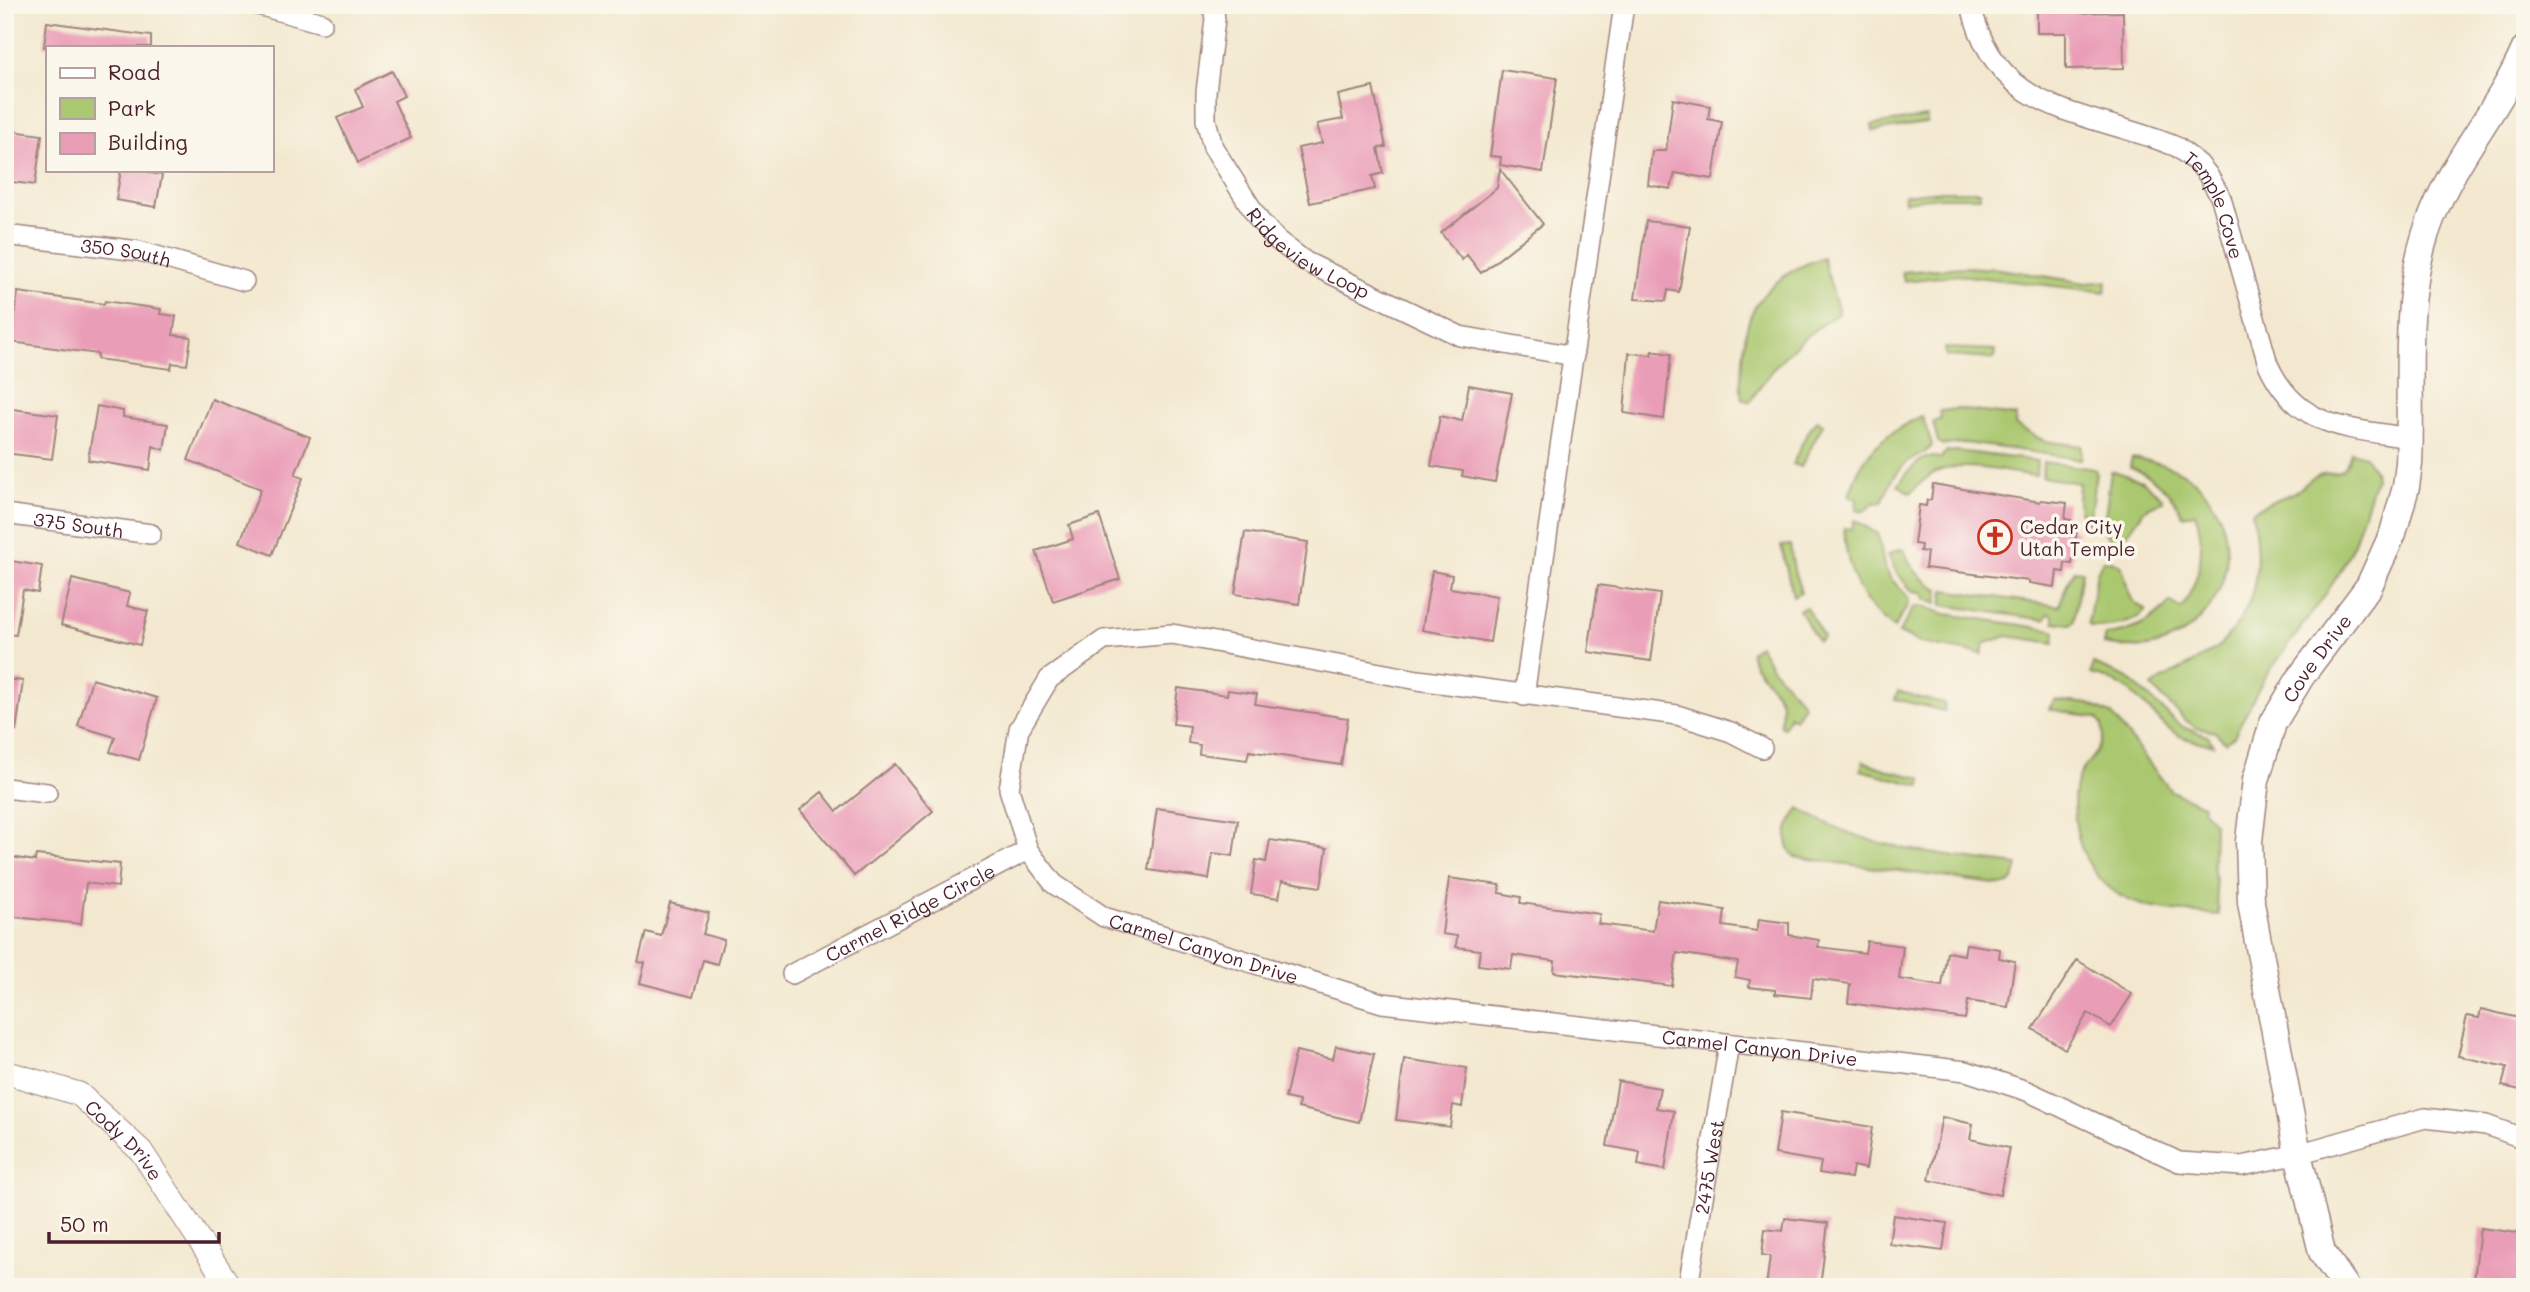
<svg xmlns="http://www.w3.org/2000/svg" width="2530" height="1292" font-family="Mali,sans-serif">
<rect width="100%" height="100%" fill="#fbf7ec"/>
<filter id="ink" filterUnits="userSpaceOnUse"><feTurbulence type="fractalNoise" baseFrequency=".0143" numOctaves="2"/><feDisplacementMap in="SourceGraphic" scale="14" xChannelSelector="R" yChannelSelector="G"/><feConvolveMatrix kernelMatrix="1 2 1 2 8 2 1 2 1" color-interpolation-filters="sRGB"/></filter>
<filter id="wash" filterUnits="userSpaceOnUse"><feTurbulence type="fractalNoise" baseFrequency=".00686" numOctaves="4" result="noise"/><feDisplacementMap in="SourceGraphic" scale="28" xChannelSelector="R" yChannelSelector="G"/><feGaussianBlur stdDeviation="1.57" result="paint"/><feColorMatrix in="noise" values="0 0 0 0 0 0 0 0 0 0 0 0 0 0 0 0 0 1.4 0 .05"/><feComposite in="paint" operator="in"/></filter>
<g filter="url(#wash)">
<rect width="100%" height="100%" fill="#f3e8cf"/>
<!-- green -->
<path fill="#aac86f" stroke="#7a744d" stroke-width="2" d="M1927 117V123L1873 131 1872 125Z
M1941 191H1980V197H1941L1905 201 1904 195Z
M1823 258 1839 313C1802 336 1772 364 1750 402L1742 399C1739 386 1741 373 1743 361 1744 350 1744 339 1747 328 1754 293 1790 267 1823 258Z
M1964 267 2000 269 2086 283 2107 281 2105 292 1959 275 1904 281 1902 272Z
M1945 348 1995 350 1994 359 1946 356Z
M1956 409 2016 416 2015 425 2044 441 2082 446 2081 459 1966 443 1943 445 1938 442 1933 422 1941 419 1940 411Z
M1922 416 1932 445C1928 454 1913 457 1905 464 1893 475 1888 488 1882 502L1874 503 1864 511 1856 509 1857 499 1849 496C1861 454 1883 434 1922 416Z
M1816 420 1823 424 1801 467 1793 464 1803 441Z
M1956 451 2037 461 2036 476C2008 473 1963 460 1936 472 1925 477 1919 485 1910 493L1898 485C1905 475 1917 459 1930 457 1934 457 1938 458 1941 458L1946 452Z
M2351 452 2365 456 2374 471 2375 479 2354 543 2340 572 2321 601 2263 680 2234 736 2225 742 2215 732 2197 728 2185 720 2152 687C2164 675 2180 672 2194 662 2202 657 2213 651 2221 644 2259 606 2262 562 2252 512 2266 502 2281 499 2296 491 2303 488 2307 481 2314 477 2331 468 2344 481 2351 452Z
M2132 458C2156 461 2183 468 2200 486 2250 538 2227 625 2157 645 2141 650 2120 647 2103 644L2105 635C2131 633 2153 622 2170 602L2181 609C2200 580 2207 547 2195 513L2183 516C2171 492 2156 477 2130 467Z
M2043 462 2094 469 2096 471 2089 523 2083 522 2078 502 2079 483 2042 477Z
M2114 471 2142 481 2162 497 2163 501 2145 509 2126 536 2119 541 2111 539 2103 530 2111 472Z
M1854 520C1863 523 1868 531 1878 533L1884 566 1891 579 1908 597 1909 603 1894 628C1859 604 1846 569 1844 528L1852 529Z
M1790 545 1794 570 1801 592 1793 596 1781 546Z
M1900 549 1904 550C1911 569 1921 580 1939 589L1937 604 1925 599 1922 592 1912 591 1896 572 1888 555Z
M2103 560C2132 561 2121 582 2132 599 2135 604 2141 607 2146 610 2133 626 2110 626 2091 627L2088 623 2097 572Z
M2075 570 2082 571 2074 621 2071 624 2054 622V616L2048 613 2045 620 1942 605 1944 590 2059 606 2068 582Z
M1921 606 1946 614 2055 630 2054 643 2007 636 1984 644 1982 654 1936 646 1918 642 1899 633 1914 607Z
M1806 607 1823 637 1818 641 1799 610Z
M1759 645 1773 669 1801 700 1803 706 1795 719 1790 716 1783 728 1780 725C1781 717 1783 710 1781 702 1776 685 1748 667 1751 651Z
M2093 664 2127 677 2177 723 2185 728 2208 736 2213 745C2201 742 2186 741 2176 734 2141 711 2139 684 2091 674Z
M1898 691 1920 698 1945 703 1944 711 1895 699Z
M2054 700 2089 704 2111 714 2171 791 2203 805 2202 809 2214 823 2213 864 2219 915C2193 912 2163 912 2139 904 2104 893 2080 860 2076 825 2074 809 2072 792 2079 777 2088 757 2116 740 2097 718L2049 709Z
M1863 761 1890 771 1922 778 1921 786 1861 770Z
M1799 808C1864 850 1943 855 2018 865L2014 879 2009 884 2002 885 1795 857C1780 840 1788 825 1799 808Z"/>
<g id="blocks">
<!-- building -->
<path fill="#ea9db7" d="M2037 5H2081V13L2123 12 2124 68 2066 69V33H2037Z
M47 22 151 36V47H44Z
M1502 70 1557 78 1543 172 1500 165 1501 157 1490 156Z
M392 71 404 96 394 101 411 138 358 163 337 118 363 107 355 89Z
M1373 87 1386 147 1378 148 1383 173 1372 176 1375 189 1310 203 1298 148 1322 143 1317 124 1343 119 1338 95Z
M1673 99 1710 106 1708 119 1722 122 1713 179 1675 173 1671 189 1648 185 1652 151H1666Z
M5 130 42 135 35 185 5 181Z
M1500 169 1543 224 1481 273 1467 255 1462 260 1441 233 1497 188Z
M121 170H150V173L162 175 156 207 116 200Z
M1646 221 1690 226 1679 292 1668 290 1666 301 1635 299Z
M18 292 104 304 105 301 161 309 160 314 176 316 173 335 191 337 187 365 172 363 171 369 97 359 98 354 11 342Z
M1652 351 1671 354 1664 419 1624 413 1629 353 1651 355Z
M1469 385 1512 393 1495 482 1462 476 1463 471 1431 466 1440 416 1462 421Z
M212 399 310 437 295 475 303 478 272 555 240 542 261 489 188 460Z
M97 406 123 411V417L168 424 164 450 153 446 150 470 88 460Z
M5 408 58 415 52 459 5 453Z
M1933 484 2040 502 2041 500 2067 503 2065 519 2071 520 2069 529 2077 531 2072 564 2065 563 2064 572 2057 571 2055 587 2029 583V581L1925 568 1927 552 1920 551 1921 545 1914 544 1919 505 1926 506 1927 500H1931Z
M1099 515 1120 579 1053 601 1036 551 1073 539 1069 525Z
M1245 532 1308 542 1299 604 1235 594Z
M5 560 42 566 38 593 23 590 16 635 5 634Z
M1432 571 1452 575 1450 588 1497 596 1490 642 1422 630Z
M72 579 130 593 127 606 148 611 140 645 61 625Z
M1598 585 1660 594 1651 661 1588 652Z
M5 679 23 681 16 731H5Z
M92 679 157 698 139 760 110 752 115 737 78 726Z
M1178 688 1227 695 1228 690 1257 694 1255 704 1348 718 1341 765 1249 751 1247 760 1199 754 1200 745 1188 743 1190 726 1173 724Z
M895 764 933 811 854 876 800 810 822 792 837 811Z
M1157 808 1238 820 1233 856 1213 853 1209 879 1148 870Z
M1270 840 1327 848 1321 887 1282 881 1279 898 1251 894 1256 860 1266 862Z
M36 855 120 864 118 887 86 883 81 924 5 916V856L35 861Z
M1449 878 1500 885 1499 893 1521 897 1520 903 1600 914 1598 924 1653 931 1658 900 1725 910 1723 926 1757 931 1759 919 1789 923V935L1819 940 1818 947 1865 953 1867 941 1903 946 1899 979 1942 986 1947 952 1964 955 1966 944 2000 949 1999 958 2015 961 2008 1007 1968 1001 1965 1019 1848 1003 1850 984 1813 979 1811 998 1775 994V990L1749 987 1750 980 1735 977 1738 962 1677 953 1672 986 1554 972 1555 961 1513 955 1511 969 1478 965 1480 950 1456 947 1457 936 1442 934Z
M670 903 709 913 703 934 724 940 717 964 703 960 693 997 640 983 645 963 638 962 646 932 661 936Z
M2077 960 2132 994 2111 1027 2088 1013 2065 1049 2033 1029Z
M2481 1009 2523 1019 2525 1021V1091L2502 1086 2507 1067 2458 1056 2467 1016 2479 1018Z
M1336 1046 1374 1054 1359 1122 1298 1108 1299 1101 1285 1098 1296 1051 1333 1059Z
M1404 1059 1467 1068 1462 1107 1453 1105 1450 1127 1396 1120Z
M1618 1081 1660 1088 1656 1108 1674 1111 1665 1170 1638 1165 1640 1152 1607 1146Z
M1781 1112 1872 1127 1866 1169 1853 1166 1851 1178 1819 1173 1821 1162 1775 1154Z
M1942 1117 1973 1124 1970 1139 2009 1148 2000 1195 1929 1180Z
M1893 1215 1947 1223 1943 1251 1889 1244Z
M1785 1218 1828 1223 1820 1287H1766L1770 1256 1762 1255 1765 1229 1783 1231Z
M2480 1228 2525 1234V1287L2474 1281Z"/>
</g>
</g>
<g filter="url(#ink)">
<use href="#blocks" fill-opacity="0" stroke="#9e847d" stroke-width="2"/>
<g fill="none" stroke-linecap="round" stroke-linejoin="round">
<!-- minor casing -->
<g stroke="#9e847d" stroke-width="22">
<g id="minor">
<path d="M258 5 322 23"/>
<path id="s1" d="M1213 5 1215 19 1206 92V120L1213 147 1259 220 1277 240 1306 262 1460 336 1574 356"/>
<path id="s2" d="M1971 5C1996 118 2090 110 2177 147L2199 164 2208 175 2221 198 2268 364C2297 429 2348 428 2410 438"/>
<path id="s3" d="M5 235 139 251 244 281"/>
<path id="s4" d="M5 514 151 534"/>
<path d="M1524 696 1624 5"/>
<path id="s5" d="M1762 748 1731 732 1677 715 1418 680 1172 634 1104 640 1049 679 1019 729 1009 789 1028 850 1054 884 1104 917 1382 1003 1966 1071 2027 1091 2179 1162 2242 1166 2298 1154 2425 1118 2486 1125 2525 1139"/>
<path d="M5 788 47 793"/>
<path id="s6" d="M792 974 1028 850"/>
<path id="s7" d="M1688 1287 1729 1044"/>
</g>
</g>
<!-- tertiary casing -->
<g stroke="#9e847d" stroke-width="25">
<g id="tertiary">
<path id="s8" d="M5 1072 79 1094 141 1151 230 1287"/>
</g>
</g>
<!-- secondary casing -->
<g stroke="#9e847d" stroke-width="29">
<g id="secondary">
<path id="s9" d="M2346 1287 2322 1252 2298 1154 2256 931 2251 902 2249 841 2256 780 2273 723 2302 675 2369 586 2393 533 2406 487 2409 464C2413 378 2399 288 2436 207 2460 151 2501 105 2525 49"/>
</g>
</g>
<!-- minor -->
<use href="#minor" stroke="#fff" stroke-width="19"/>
<!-- tertiary -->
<use href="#tertiary" stroke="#fff" stroke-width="23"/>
<!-- secondary -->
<use href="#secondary" stroke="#fff" stroke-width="26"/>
</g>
</g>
<!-- icons -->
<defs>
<g id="church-ring" transform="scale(1.75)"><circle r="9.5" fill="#fbf7ec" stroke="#c8321e" stroke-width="1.5"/><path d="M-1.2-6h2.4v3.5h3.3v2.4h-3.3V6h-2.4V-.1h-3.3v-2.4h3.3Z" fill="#c8321e"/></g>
</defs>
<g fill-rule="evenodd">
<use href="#church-ring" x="1995" y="537"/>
</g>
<g text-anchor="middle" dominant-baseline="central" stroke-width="7" stroke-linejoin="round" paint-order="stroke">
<!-- street labels -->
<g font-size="19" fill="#4a1f2b" stroke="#fbf7ec">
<text stroke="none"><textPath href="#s2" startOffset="338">Temple Cove</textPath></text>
<text stroke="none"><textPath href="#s1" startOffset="290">Ridgeview Loop</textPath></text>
<text stroke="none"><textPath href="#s3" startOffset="122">350 South</textPath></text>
<text stroke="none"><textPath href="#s4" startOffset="74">375 South</textPath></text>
<text stroke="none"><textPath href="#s9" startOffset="660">Cove Drive</textPath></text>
<text stroke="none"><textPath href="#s6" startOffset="133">Carmel Ridge Circle</textPath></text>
<text stroke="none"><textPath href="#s5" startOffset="1129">Carmel Canyon Drive</textPath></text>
<text stroke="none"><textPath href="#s5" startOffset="1696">Carmel Canyon Drive</textPath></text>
<text stroke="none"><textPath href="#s8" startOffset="142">Cody Drive</textPath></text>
<text stroke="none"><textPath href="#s7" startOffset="122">2475 West</textPath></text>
</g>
<!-- poi labels -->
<g font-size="19" fill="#4a1f2b" stroke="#fbf7ec" text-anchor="start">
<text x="2020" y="526">Cedar City<tspan x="2020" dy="22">Utah Temple</tspan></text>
</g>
</g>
<!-- margin -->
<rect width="2530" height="1292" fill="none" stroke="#fbf7ec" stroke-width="28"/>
<!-- legend -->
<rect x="46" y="46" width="228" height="126" fill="#fbf7ec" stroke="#b4a19f" stroke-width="2"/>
<rect x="60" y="68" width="35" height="10" fill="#ffffff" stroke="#b4a19f" stroke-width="2"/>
<text x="108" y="80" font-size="21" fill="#4a1f2b">Road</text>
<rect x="60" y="98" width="35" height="21" fill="#aac86f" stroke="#b4a19f" stroke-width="2"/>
<text x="108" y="116" font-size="21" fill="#4a1f2b">Park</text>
<rect x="60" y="133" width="35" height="21" fill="#ea9db7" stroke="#b4a19f" stroke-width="2"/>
<text x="108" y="150" font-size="21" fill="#4a1f2b">Building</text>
<!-- scale -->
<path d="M49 1232v10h170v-10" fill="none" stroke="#4a1f2b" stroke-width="3.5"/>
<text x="60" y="1232" font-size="21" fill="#4a1f2b" stroke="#fbf7ec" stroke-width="5" paint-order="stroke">50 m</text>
</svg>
